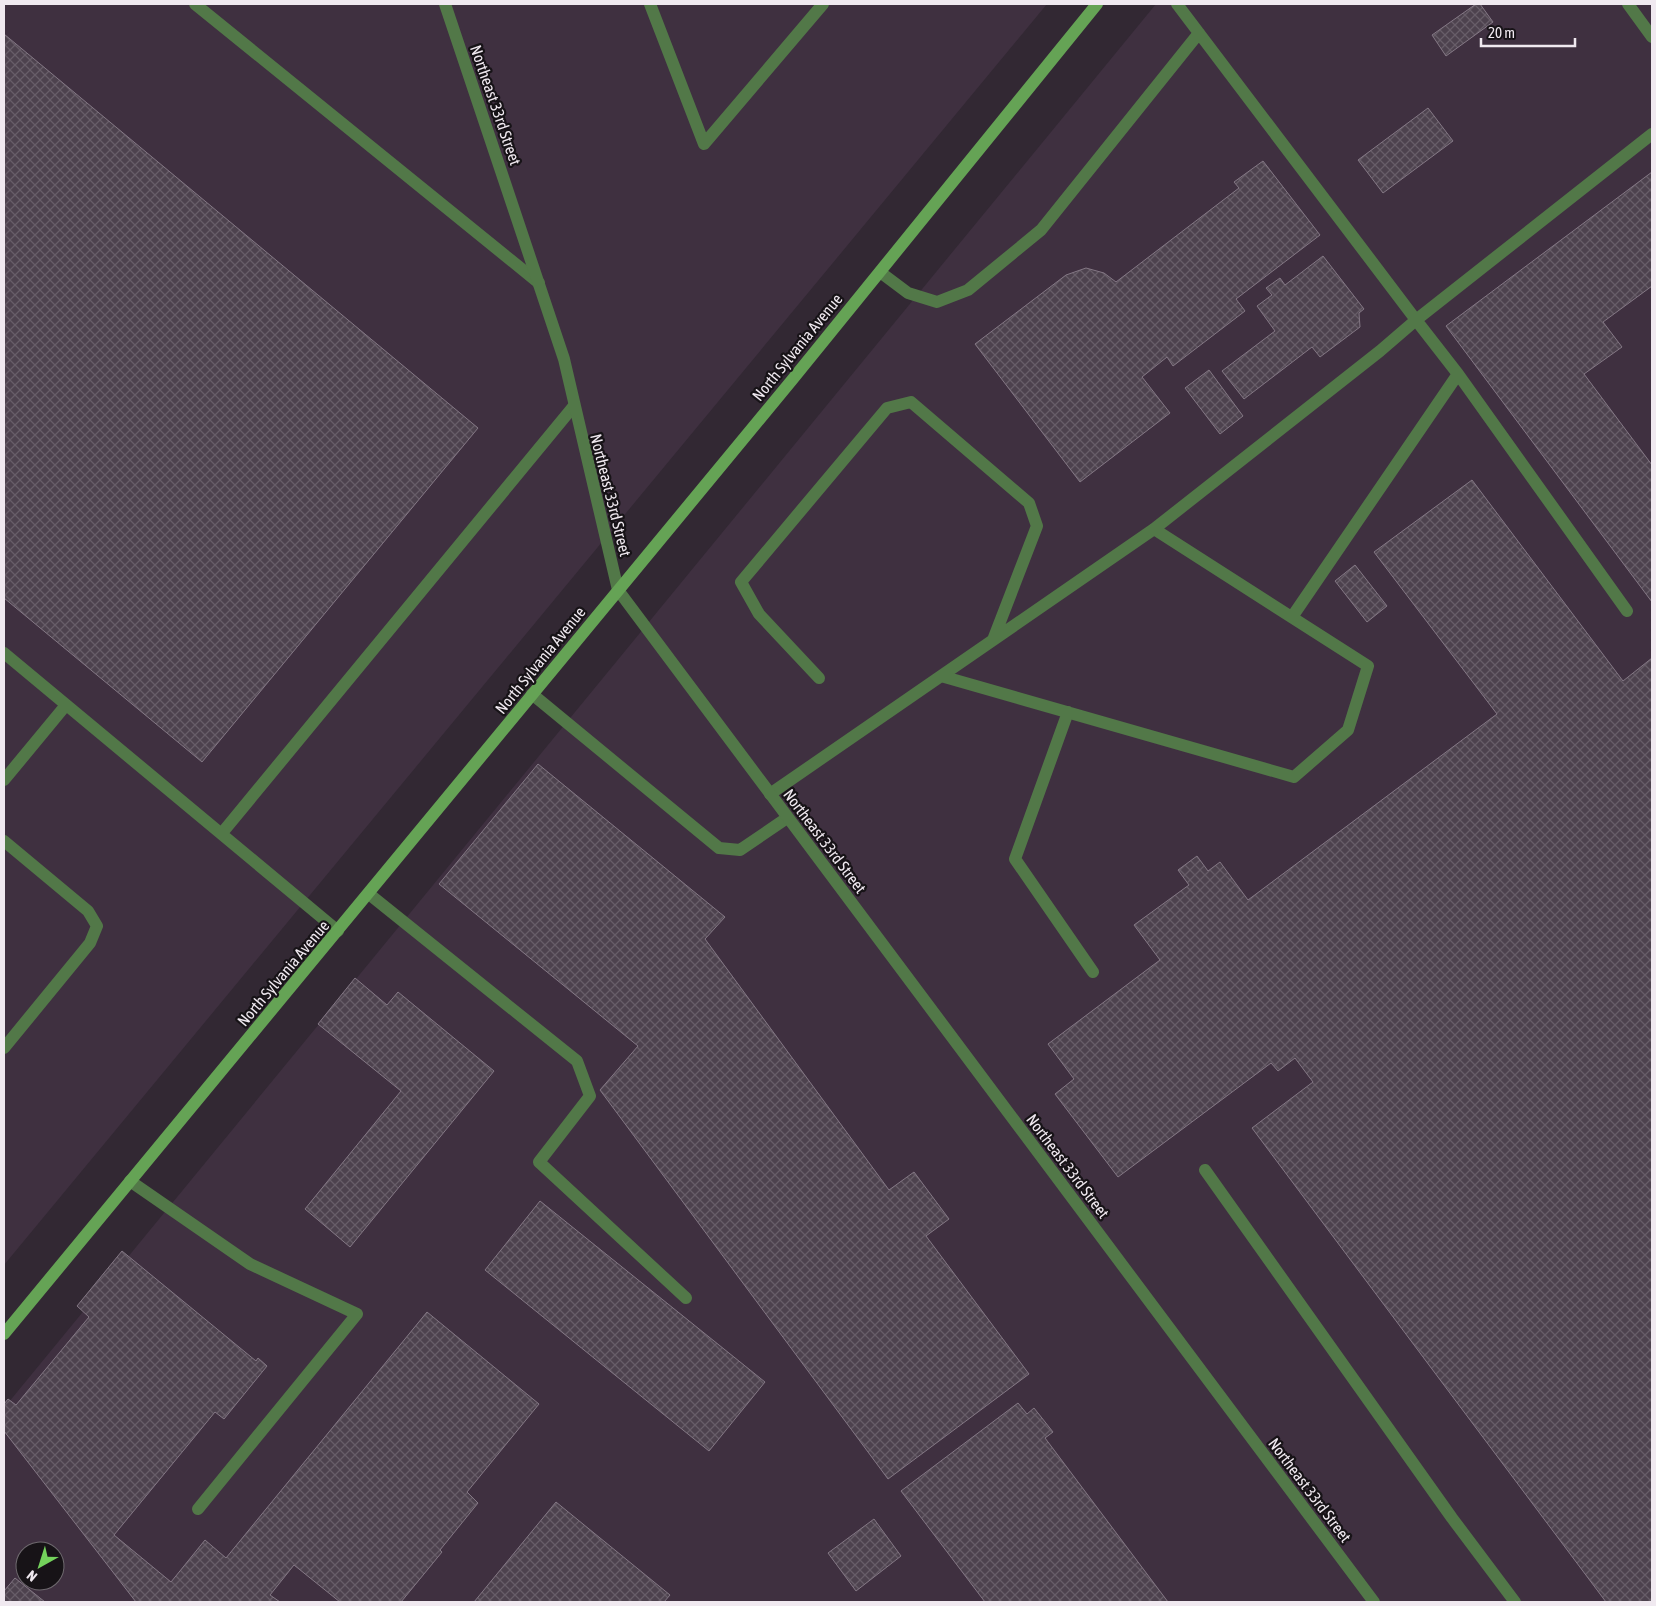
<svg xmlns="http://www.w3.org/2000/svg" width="1656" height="1606" font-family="'Asap Condensed',sans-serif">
<defs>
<pattern id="building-cross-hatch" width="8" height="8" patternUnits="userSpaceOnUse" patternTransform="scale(1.25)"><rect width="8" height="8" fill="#4d424e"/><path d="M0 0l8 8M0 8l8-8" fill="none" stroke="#675d68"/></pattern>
</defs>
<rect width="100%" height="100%" fill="#322833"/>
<!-- built -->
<path fill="#3f3040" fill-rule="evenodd" d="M4 4H1047L4 1265Z
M1156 4H1652V1602H4V1408ZM25 1551H55V1581H25Z"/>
<!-- building -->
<path fill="url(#building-cross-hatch)" stroke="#847885" d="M1476 4H1480L1493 22 1446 56 1432 35Z
M4 34 478 428 202 762 4 598Z
M1428 108 1453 141 1383 193 1358 160Z
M1263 161 1320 235 1236 299 1245 311 1173 366 1167 357 1142 377 1170 413 1080 482 975 344 1066 275 1086 268 1104 273 1116 282 1239 188 1234 182Z
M1652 172V286L1603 322 1622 347 1584 374 1652 465V602L1446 326Z
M1323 256 1364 309 1359 313 1360 327 1320 357 1312 347 1244 399 1222 371 1275 331 1257 306 1272 295 1266 288 1280 278 1285 285Z
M1209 370 1243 416 1220 434 1185 388Z
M1472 480 1623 681 1652 658V1602H1606L1252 1128 1313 1082 1295 1058 1278 1071 1271 1063 1118 1177 1055 1094 1074 1079 1048 1044 1160 960 1134 925 1189 885 1178 870 1197 856 1208 871 1220 862 1248 900 1497 714 1374 552Z
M1355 565 1387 606 1367 622 1335 581Z
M538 764 725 917 705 939 889 1190 914 1172 949 1219 926 1236 1029 1374 888 1479 600 1090 638 1046 439 884Z
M355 978 387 1005 398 992 494 1071 350 1247 305 1209 401 1091 318 1024Z
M540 1201 765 1382 709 1451 485 1270Z
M122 1251 256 1361 258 1358 267 1366 224 1419 215 1412 114 1535 171 1582 205 1540 226 1558 427 1312 539 1404 467 1492 478 1503 440 1550 442 1552 401 1602H340L294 1565 270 1595 280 1602H136L4 1431V1404L8 1399 16 1405 89 1317 77 1306Z
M1018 1403 1027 1414 1034 1408 1053 1432 1045 1438 1168 1602H985L901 1491Z
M556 1502 670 1595 664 1602H474Z
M874 1519 901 1556 856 1591 828 1553Z
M15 1578 45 1602H4V1591Z"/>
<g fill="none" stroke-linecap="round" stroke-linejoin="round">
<!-- service -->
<path stroke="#527848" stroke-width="12" d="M195 4 539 283
M650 4 704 144 823 4
M1177 4 1416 320 1652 134
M1628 4 1652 37
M880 272 908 293 937 302 968 290 1041 230 1199 33
M1292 617 1458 374
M4 653 338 931
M941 676 1294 777 1348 730 1368 666 1154 529
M819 678 759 614 741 582 887 408 911 402 1029 503 1037 526 993 640
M532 694 719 848 740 850 787 818
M1068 712 1015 859 1093 972
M4 780 66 705
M770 794 1154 529 1380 351 1416 320 1458 374 1627 611
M222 833 573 407
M4 841 88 911 97 926 90 943 4 1048
M369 894 577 1061 590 1096 539 1162 686 1298
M1205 1170 1452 1518 1515 1602
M130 1181 250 1264 357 1314 198 1509"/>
<!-- minor -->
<path stroke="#527848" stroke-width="12" d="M445 4 564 359 618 590"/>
<!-- tertiary -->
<path stroke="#527848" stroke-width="12" d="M618 590 1374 1602"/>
<!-- secondary -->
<path stroke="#65a355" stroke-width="12" d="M4 1334 792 380 1097 4"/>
</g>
<g text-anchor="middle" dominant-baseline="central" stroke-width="4.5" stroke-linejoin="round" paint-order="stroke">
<!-- street labels -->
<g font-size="16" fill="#f0e9f0" stroke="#171317">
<text transform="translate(496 105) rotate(71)">Northeast 33rd Street</text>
<text transform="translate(797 347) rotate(-51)">North Sylvania Avenue</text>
<text transform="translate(611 495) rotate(76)">Northeast 33rd Street</text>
<text transform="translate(540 660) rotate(-51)">North Sylvania Avenue</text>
<text transform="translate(825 841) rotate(53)">Northeast 33rd Street</text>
<text transform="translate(283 973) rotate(-50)">North Sylvania Avenue</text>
<text transform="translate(1068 1166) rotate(53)">Northeast 33rd Street</text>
<text transform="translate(1310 1490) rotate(53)">Northeast 33rd Street</text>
</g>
</g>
<!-- border -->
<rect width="1656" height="1606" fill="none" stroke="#f0e9f0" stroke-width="10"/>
<!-- north arrow -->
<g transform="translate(40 1566) rotate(219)"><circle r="24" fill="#171317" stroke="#6e696e"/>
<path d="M0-4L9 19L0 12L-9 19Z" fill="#74d25c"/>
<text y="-8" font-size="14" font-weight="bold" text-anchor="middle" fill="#f0e9f0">N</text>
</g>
<!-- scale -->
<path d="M1481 38v8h94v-8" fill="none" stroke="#f0e9f0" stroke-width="2.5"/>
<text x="1488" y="38" font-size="15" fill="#f0e9f0" stroke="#171317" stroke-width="4" paint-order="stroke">20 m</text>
</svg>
